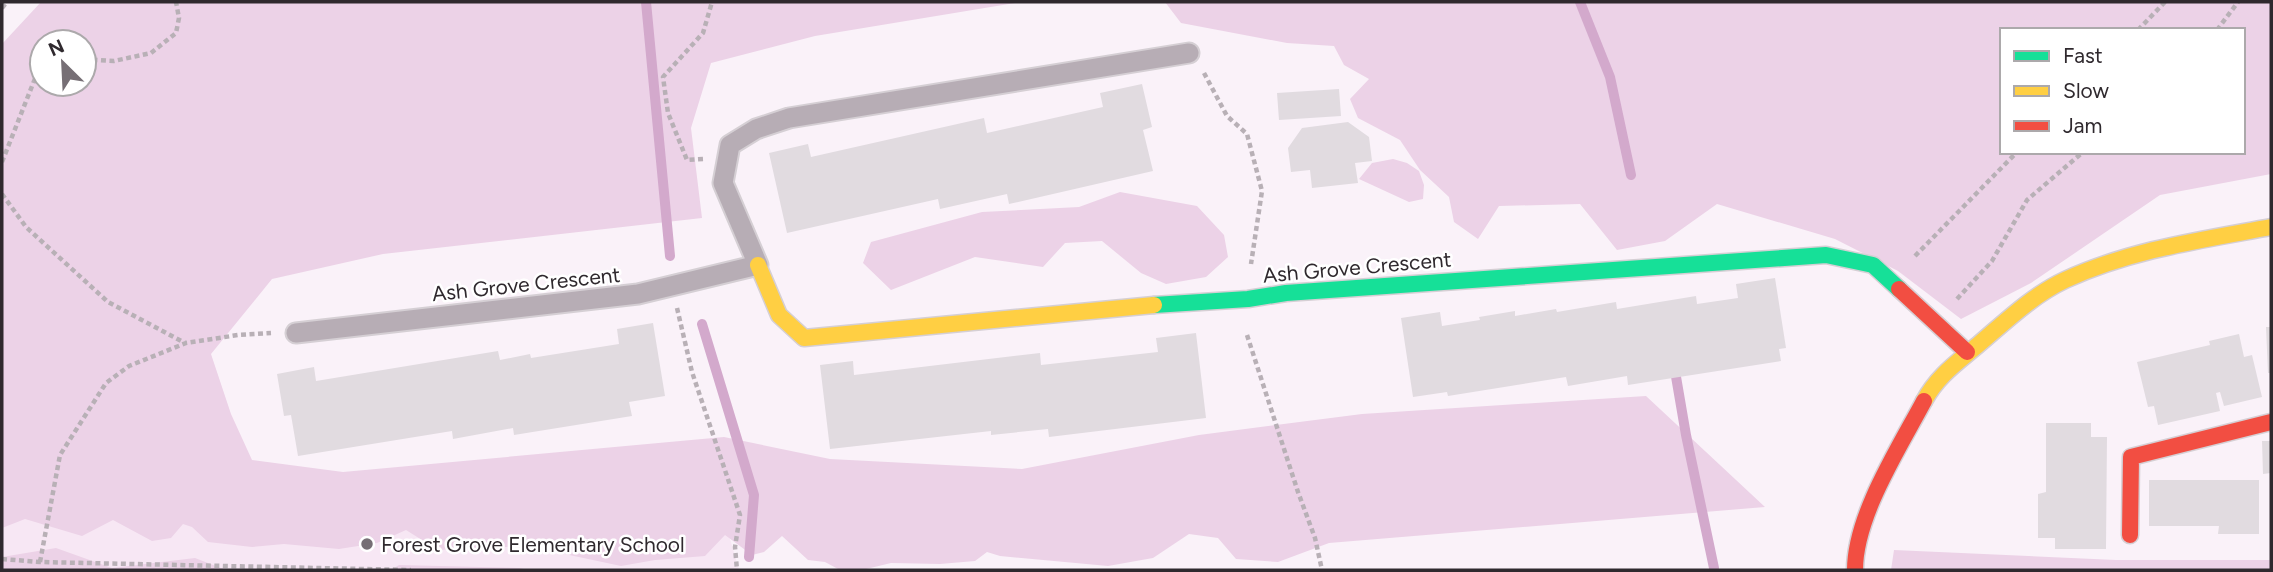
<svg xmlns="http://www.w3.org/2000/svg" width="2273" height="572" font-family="Figtree,sans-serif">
<rect width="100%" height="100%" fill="#faf2f9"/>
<!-- built -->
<path fill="#f7e7f4" d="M2 486 724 518 739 570H2Z"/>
<!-- green -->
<path fill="#ecd2e7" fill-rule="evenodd" d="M41 2H1021L815 36 711 63 691 128 702 218 383 254 272 279 211 354 231 414 252 460 343 472 724 437 830 459 1022 469 1199 435 1362 414 1646 396 1765 507 1329 543 1278 562 1236 559 1218 538 1189 534 1153 558 1108 566 1000 556 987 552 975 561 940 564 891 563 862 570H846L838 569 825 562 808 560 782 536 764 552 752 555 725 535 705 556 655 560 621 566 527 546 438 550 406 530 377 543 339 549 284 544 252 547 208 542 192 527 183 524 171 538 152 541 113 520 82 536 25 519 2 528V44ZM84 42V84H42V42Z
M1165 2H2271V174L2160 195 2031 283 1961 319 1898 271 1835 239 1717 204 1665 241 1617 250 1580 204 1499 206 1478 239 1454 222 1449 197 1420 170 1400 140 1358 118 1350 99 1369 79 1344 65 1334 46 1287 43 1181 23ZM2002 30H2243V152H2002Z
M1393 159 1407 163 1419 171 1424 185 1423 199 1409 202 1359 179 1372 163Z
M1120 192 1197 206 1224 235 1228 257 1206 277 1166 284 1141 273 1102 241 1065 243 1043 267 975 257 891 290 863 263 871 242 982 212 1079 207Z
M56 548 112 568 195 558 226 570H2V557Z
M1894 550 2116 560H2271V570H1891Z
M399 565 519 568 529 570H391Z"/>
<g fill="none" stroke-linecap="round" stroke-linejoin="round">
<!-- stream -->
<path stroke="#d3a9cc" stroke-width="10" d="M646 2 670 256
M1580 2 1610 77 1631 175
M702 324 754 495 749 557
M1674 365 1686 435 1714 568"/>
</g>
<!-- building -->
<path fill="#e1dbe0" d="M1142 84 1152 127 1143 130 1153 171 1009 204 1007 194 940 209 938 199 787 233 769 153 808 144 811 157 984 118 987 133 1103 107 1100 93Z
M1339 89 1341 116 1279 120 1277 93Z
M1348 122 1369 137 1372 161 1355 163 1358 183 1312 188 1310 170 1291 172 1288 148 1302 128Z
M1775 278 1786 348 1779 349 1781 361 1628 385 1627 376 1568 386 1566 377 1448 396 1447 392 1413 397 1401 318 1440 312 1442 326 1480 320 1479 317 1515 311V316L1556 309 1557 312 1616 302 1617 309 1696 296 1697 304 1738 298 1736 284Z
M653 323 665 396 629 402 632 416 514 435 513 428 453 439 452 431 298 456 291 415 284 416 277 374 314 367 316 381 498 351 500 360 530 354 531 358 619 344 617 329Z
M2266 327H2271V373H2268Z
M1196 333 1206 418 1049 437 1048 429 991 435V431L830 449 820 365 853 361 854 375 1040 353 1041 365 1158 352 1156 338Z
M2239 334 2244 357 2252 355 2262 397 2224 406 2220 392 2216 393 2220 411 2158 425 2154 406 2148 407 2137 362 2210 345 2209 341Z
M2046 423H2091V437H2107L2106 549H2055V538H2038V494L2046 492Z
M2262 441H2271V473L2263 474Z
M2149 480H2259V534H2218L2219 526H2149Z"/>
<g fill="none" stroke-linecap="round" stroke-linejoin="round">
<!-- lane casing -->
<g stroke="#d5cfd4" stroke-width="23">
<path id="lane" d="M296 333 638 294 758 265 723 183 730 145 756 129 789 118 1189 53"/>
</g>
<!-- fast casing -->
<g stroke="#d5cfd4" stroke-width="19">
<path id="fast" d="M1154 305 1248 299 1286 293 1826 255 1873 265 1899 289"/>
</g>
<!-- slow casing -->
<g stroke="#d5cfd4" stroke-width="19">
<path id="slow" d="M758 265 779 315 804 338 1154 305
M1924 401C1938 375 1958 362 1979 344 2006 321 2033 295 2065 280 2130 250 2201 240 2271 227"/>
</g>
<!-- jam casing -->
<g stroke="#d5cfd4" stroke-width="19">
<path id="jam" d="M1899 289 1967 352
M2130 535 2131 457 2271 422
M1855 570C1855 516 1899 448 1924 401"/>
</g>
<!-- path -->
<path stroke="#b8b0b6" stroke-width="4.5" stroke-dasharray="5 3.5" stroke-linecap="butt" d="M2 8 7 2
M2138 30 2165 2
M2217 30 2238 2
M84 59 114 61 151 53 176 33 179 18 176 2
M1204 73 1227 116 1247 134 1262 191 1251 264
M703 159 687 160 668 113 663 77 703 33 712 2
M2 162 38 71 42 69
M2 194 26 227 108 302 185 343
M1915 256 2017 152
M1957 299 1992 261 2027 200 2083 152
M677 308 692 372 740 515 735 547 737 570
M1247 335 1298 492 1315 538 1322 570
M2 559 40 562 411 570
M40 562 60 455 106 383 129 366 186 343 238 335 271 333"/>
<!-- lane -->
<use href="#lane" stroke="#b7adb5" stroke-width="19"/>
<!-- fast -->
<use href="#fast" stroke="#16e098" stroke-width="16"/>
<!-- slow -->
<use href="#slow" stroke="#ffcf43" stroke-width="16"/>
<!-- jam -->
<use href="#jam" stroke="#f24e42" stroke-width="16"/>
</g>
<!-- markers -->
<circle fill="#766f75" stroke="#fff" stroke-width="2.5" cx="367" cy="544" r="7"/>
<g text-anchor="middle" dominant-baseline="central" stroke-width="5" stroke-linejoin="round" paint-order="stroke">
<!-- street labels -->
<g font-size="21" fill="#2f292e" stroke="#fff">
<text transform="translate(1357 267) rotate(-5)">Ash Grove Crescent</text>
<text transform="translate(526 284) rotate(-6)">Ash Grove Crescent</text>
</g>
<!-- poi labels -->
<g font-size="21" fill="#2f292e" stroke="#fff" text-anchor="start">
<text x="381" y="544">Forest Grove Elementary School</text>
</g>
</g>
<!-- border -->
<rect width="2273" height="572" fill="none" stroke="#2f292e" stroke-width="7"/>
<!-- legend -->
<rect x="2000" y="28" width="245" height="126" fill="#ffffff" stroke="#aca9ab" stroke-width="2"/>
<rect x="2014" y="51" width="35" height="10" fill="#16e098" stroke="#aca9ab" stroke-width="2"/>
<text x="2063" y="63" font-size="21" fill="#2f292e">Fast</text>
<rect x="2014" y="86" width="35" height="10" fill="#ffcf43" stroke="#aca9ab" stroke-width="2"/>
<text x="2063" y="98" font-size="21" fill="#2f292e">Slow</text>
<rect x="2014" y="121" width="35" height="10" fill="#f24e42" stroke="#aca9ab" stroke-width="2"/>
<text x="2063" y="133" font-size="21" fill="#2f292e">Jam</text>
<!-- north arrow -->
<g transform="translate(63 63) rotate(336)"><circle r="33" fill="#ffffff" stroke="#aca9ab" stroke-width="2"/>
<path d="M0-5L12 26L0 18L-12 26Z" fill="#766f75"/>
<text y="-10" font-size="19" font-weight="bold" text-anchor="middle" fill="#2f292e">N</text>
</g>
</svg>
